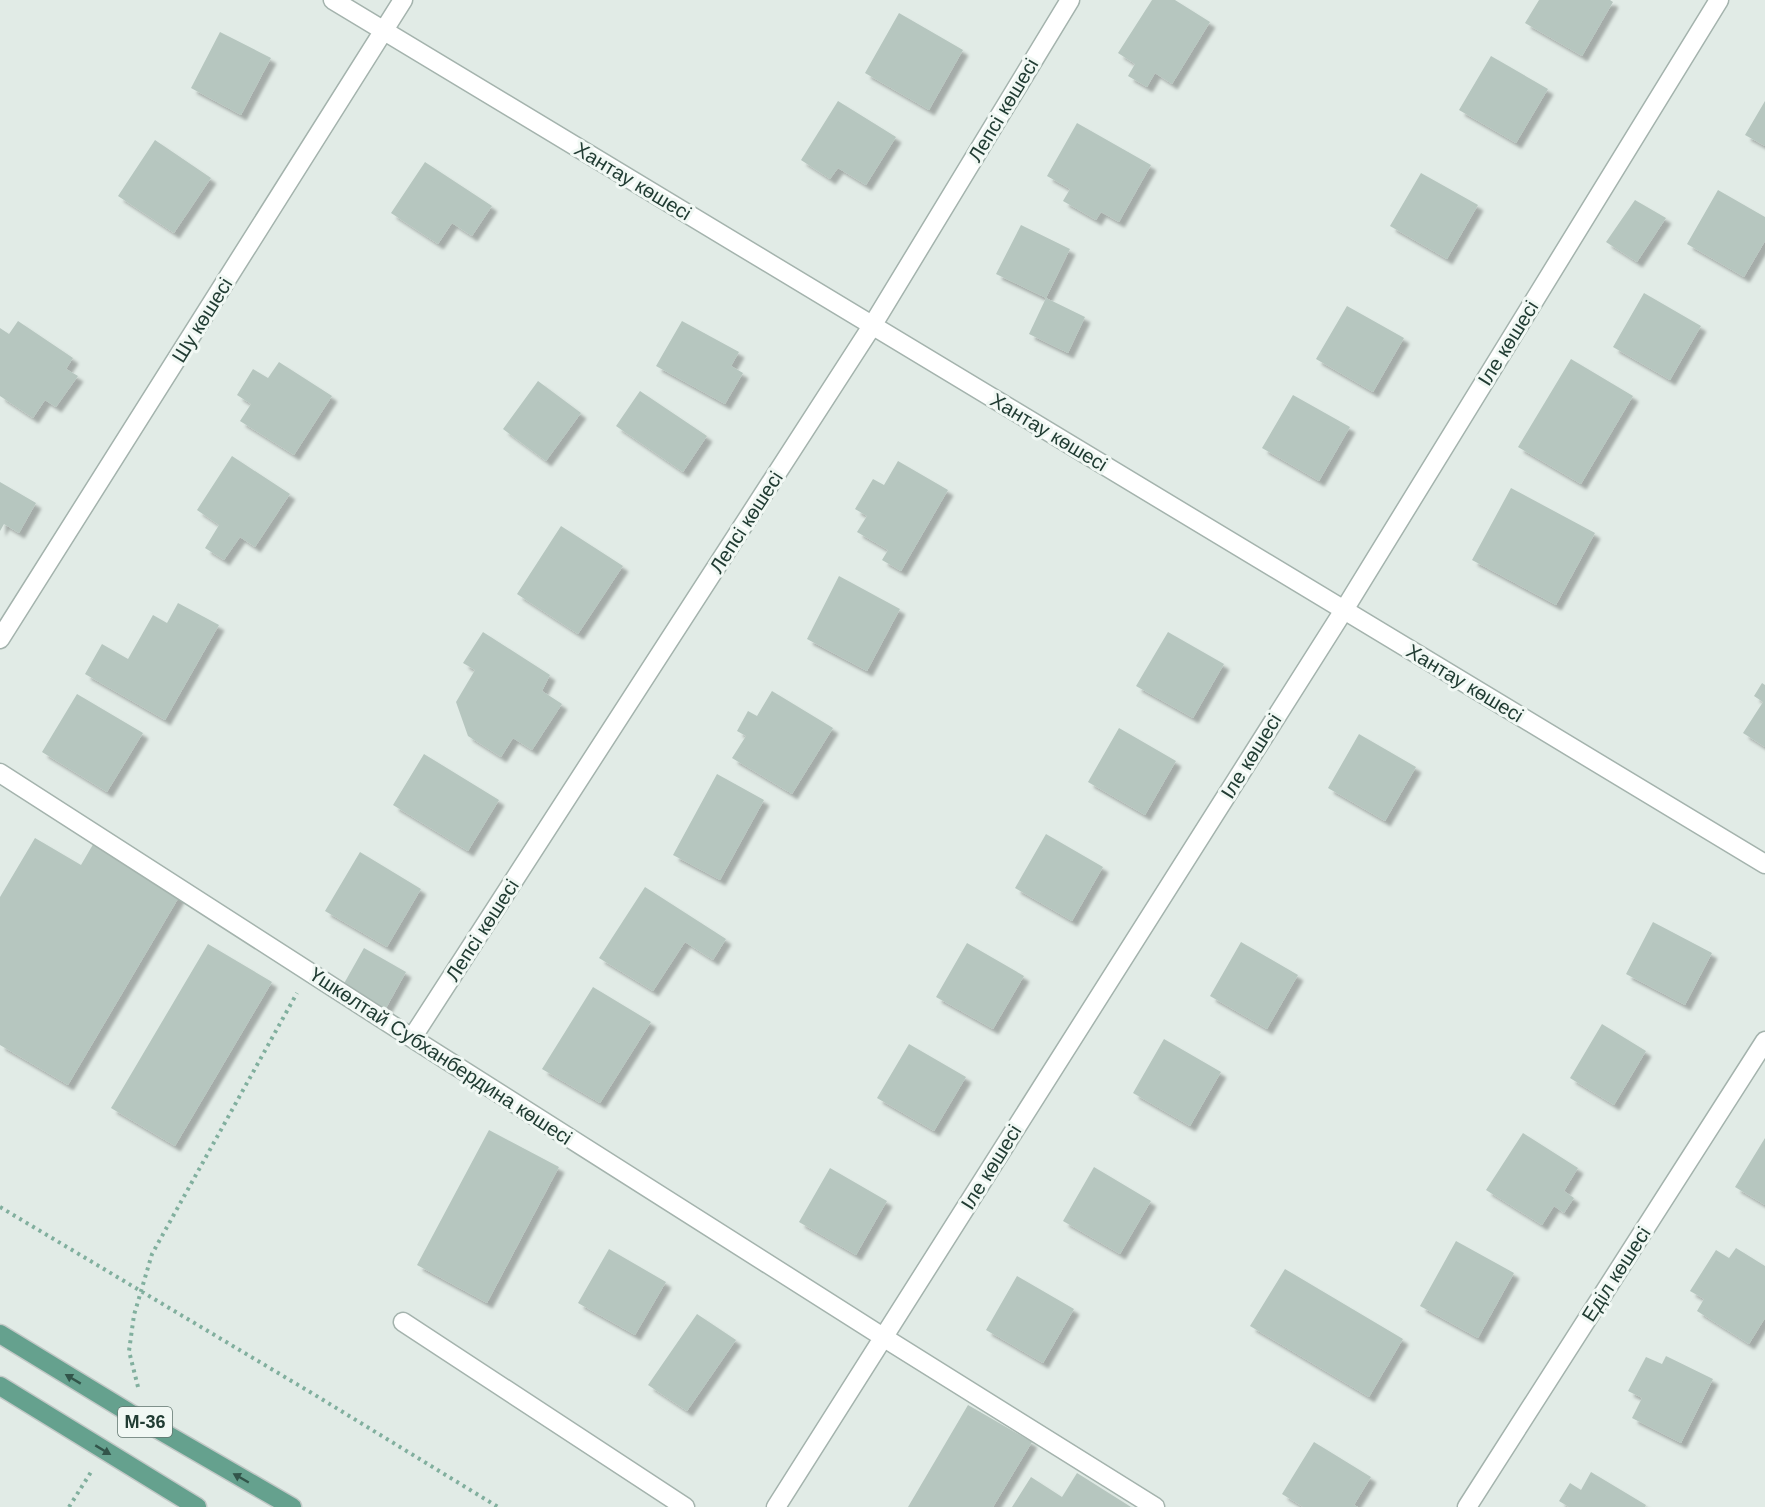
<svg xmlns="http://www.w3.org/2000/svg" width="1765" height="1507" font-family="Helvetica,sans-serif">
<defs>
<filter id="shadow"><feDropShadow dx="5.5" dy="5.5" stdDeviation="1.5" flood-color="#0004"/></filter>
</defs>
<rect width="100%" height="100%" fill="#e1ebe6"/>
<!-- building -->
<path fill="#b6c6bf" filter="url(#shadow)" d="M1152 0H1175L1210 22 1172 84 1155 73 1147 87 1128 76 1135 64 1118 53Z
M1539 0H1610L1613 2 1582 56 1525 23Z
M899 13 963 50 929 110 865 73Z
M220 32 271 58 241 115 191 88Z
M1491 56 1548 89 1516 143 1459 110Z
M838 101 896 137 866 185 838 168 830 179 801 160Z
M1765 101V146L1745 135Z
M1077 123 1151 165 1119 222 1101 212 1096 220 1063 201 1070 189 1047 176Z
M155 140 211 178 174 233 118 196Z
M425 162 492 206 472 236 452 223 438 244 391 213Z
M1421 173 1478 205 1447 259 1390 226Z
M1718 190 1765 217V241L1744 277 1687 244Z
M1635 200 1666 218 1637 262 1606 242Z
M1021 225 1070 249 1046 298 1085 317 1068 353 1029 334 1046 298 996 274Z
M1644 293 1701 326 1670 380 1613 347Z
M1347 306 1404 338 1373 392 1316 359Z
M18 321 73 358 66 369 78 376 56 407 45 400 33 418 0 396V328L9 334Z
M682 321 739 352 731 366 743 373 725 404 656 366Z
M1571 359 1633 396 1581 484 1518 447Z
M279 362 332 396 294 455 240 421 251 404 237 395 253 369 268 378Z
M538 381 581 413 546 461 503 429Z
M640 391 707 436 683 472 616 426Z
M1293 395 1350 427 1319 481 1262 448Z
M232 456 290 494 255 547 240 537 224 560 205 548 219 525 197 510Z
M898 461 948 490 901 571 882 560 888 550 857 532 867 516 855 509 873 479 884 485Z
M0 482 36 503 19 533 4 524 0 531Z
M1511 488 1595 533 1556 605 1472 560Z
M561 526 623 566 578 634 517 594Z
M839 576 900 609 867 671 807 639Z
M178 603 219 625 165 720 85 674 102 644 128 659 153 615 167 623Z
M483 632 550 675 542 691 562 704 532 750 513 738 501 757 468 736 456 702 475 670 463 663Z
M1168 632 1224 664 1193 718 1136 686Z
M1762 683 1765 685V747L1743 733 1763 702 1754 696Z
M772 691 833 728 792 794 732 758 746 736 737 731 748 711 757 716Z
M77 694 143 733 107 792 42 752Z
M1119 728 1176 761 1145 815 1088 782Z
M1359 734 1416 767 1385 821 1328 788Z
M424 754 499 800 468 851 393 805Z
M717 774 764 800 720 880 673 855Z
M1046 834 1103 867 1072 921 1015 888Z
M35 838 81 865 95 841 182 892 68 1085 0 1045V897Z
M360 852 421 889 387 947 325 911Z
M645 887 726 939 713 960 685 942 653 991 599 958Z
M1653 922 1712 953 1685 1005 1626 974Z
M1241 942 1298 975 1267 1029 1210 996Z
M967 943 1024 976 993 1029 936 997Z
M208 944 272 982 175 1146 111 1108Z
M364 948 406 972 385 1010 342 987Z
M593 987 651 1022 600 1103 542 1069Z
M1602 1024 1646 1051 1614 1105 1570 1078Z
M1164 1039 1221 1072 1190 1126 1133 1093Z
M909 1044 966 1077 934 1131 877 1098Z
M489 1130 559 1167 487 1303 417 1265Z
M1523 1133 1578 1168 1564 1191 1574 1198 1564 1213 1554 1206 1542 1225 1486 1190Z
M1765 1138V1205L1735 1187Z
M1094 1167 1151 1201 1120 1254 1063 1221Z
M830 1168 887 1201 856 1255 799 1222Z
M1456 1241 1514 1273 1478 1338 1420 1306Z
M1736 1248 1765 1266V1318L1749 1344 1697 1311 1704 1299 1690 1291 1716 1250 1729 1258Z
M609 1249 666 1282 635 1335 578 1303Z
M1285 1269 1403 1339 1369 1397 1250 1326Z
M1017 1276 1074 1309 1043 1363 986 1330Z
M697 1314 736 1340 687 1411 648 1385Z
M1666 1356 1713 1379 1681 1443 1632 1418 1642 1398 1628 1391 1646 1357 1662 1364Z
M968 1405 1032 1442 993 1507H908Z
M1314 1442 1371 1477 1354 1505 1358 1507H1303L1282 1494Z
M1591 1472 1646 1505 1645 1507H1569L1559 1501 1570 1483 1581 1490Z
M1077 1473 1131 1507H1012L1031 1477 1062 1497Z"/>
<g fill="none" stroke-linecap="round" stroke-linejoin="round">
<!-- service casing -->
<g stroke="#a4b3ad" stroke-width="21">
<path id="service" d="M883 1337 1155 1507"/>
</g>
<!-- minor casing -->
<g stroke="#a4b3ad" stroke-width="21">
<path id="minor" d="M333 0 1765 864
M0 639 403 0
M0 773 412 1038 883 1337
M412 1038 872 326 1070 0
M403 1322 685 1507
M776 1507 1344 610 1719 0
M1467 1507 1765 1041"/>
</g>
<!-- primary casing -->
<g stroke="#c1c8c6" stroke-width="21">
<path id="primary" d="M0 1334 128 1412 292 1507
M0 1386 197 1507"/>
</g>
<!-- path -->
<path stroke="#81af9e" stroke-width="4" stroke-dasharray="3 4.5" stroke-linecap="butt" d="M0 1207 315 1395 498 1507
M138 1387 129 1351 134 1315 152 1254 297 993
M69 1507 91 1472"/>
<!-- service -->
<use href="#service" stroke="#fff" stroke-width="18"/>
<!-- minor -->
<use href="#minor" stroke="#fff" stroke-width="18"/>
<!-- primary -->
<use href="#primary" stroke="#65a18e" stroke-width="18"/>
</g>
<!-- one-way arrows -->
<defs><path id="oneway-solid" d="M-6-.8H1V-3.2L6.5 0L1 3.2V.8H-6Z" transform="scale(1.5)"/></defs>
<g fill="#32554a">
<use href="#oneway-solid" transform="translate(73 1379) rotate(-149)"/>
<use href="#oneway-solid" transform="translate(103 1450) rotate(31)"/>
<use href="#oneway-solid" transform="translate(241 1478) rotate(-150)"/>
</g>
<g text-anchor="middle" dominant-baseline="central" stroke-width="6" stroke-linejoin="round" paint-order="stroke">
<!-- shield labels -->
<rect fill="#f1f8f4" stroke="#5f746d" stroke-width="1.5" x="118" y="1407" width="54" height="30" rx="4.5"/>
<g font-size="18" font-weight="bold" fill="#213c33">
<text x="145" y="1422">M-36</text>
</g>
<!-- street labels -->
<g font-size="20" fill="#213c33" stroke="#f1f8f4">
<text transform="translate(1003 110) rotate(-59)">Лепсі көшесі</text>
<text transform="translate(633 181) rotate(31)">Хантау көшесі</text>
<text transform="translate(202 320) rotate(-58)">Шу көшесі</text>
<text transform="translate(1508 343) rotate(-58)">Іле көшесі</text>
<text transform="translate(1049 432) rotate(31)">Хантау көшесі</text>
<text transform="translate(746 522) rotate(-57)">Лепсі көшесі</text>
<text transform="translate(1465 683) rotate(31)">Хантау көшесі</text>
<text transform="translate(1251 756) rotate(-58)">Іле көшесі</text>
<text transform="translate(482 930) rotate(-57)">Лепсі көшесі</text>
<text transform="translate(441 1056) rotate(33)">Үшкөлтай Субханбердина көшесі</text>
<text transform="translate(991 1167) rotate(-58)">Іле көшесі</text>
<text transform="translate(1616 1274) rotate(-57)">Еділ көшесі</text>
</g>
</g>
</svg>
